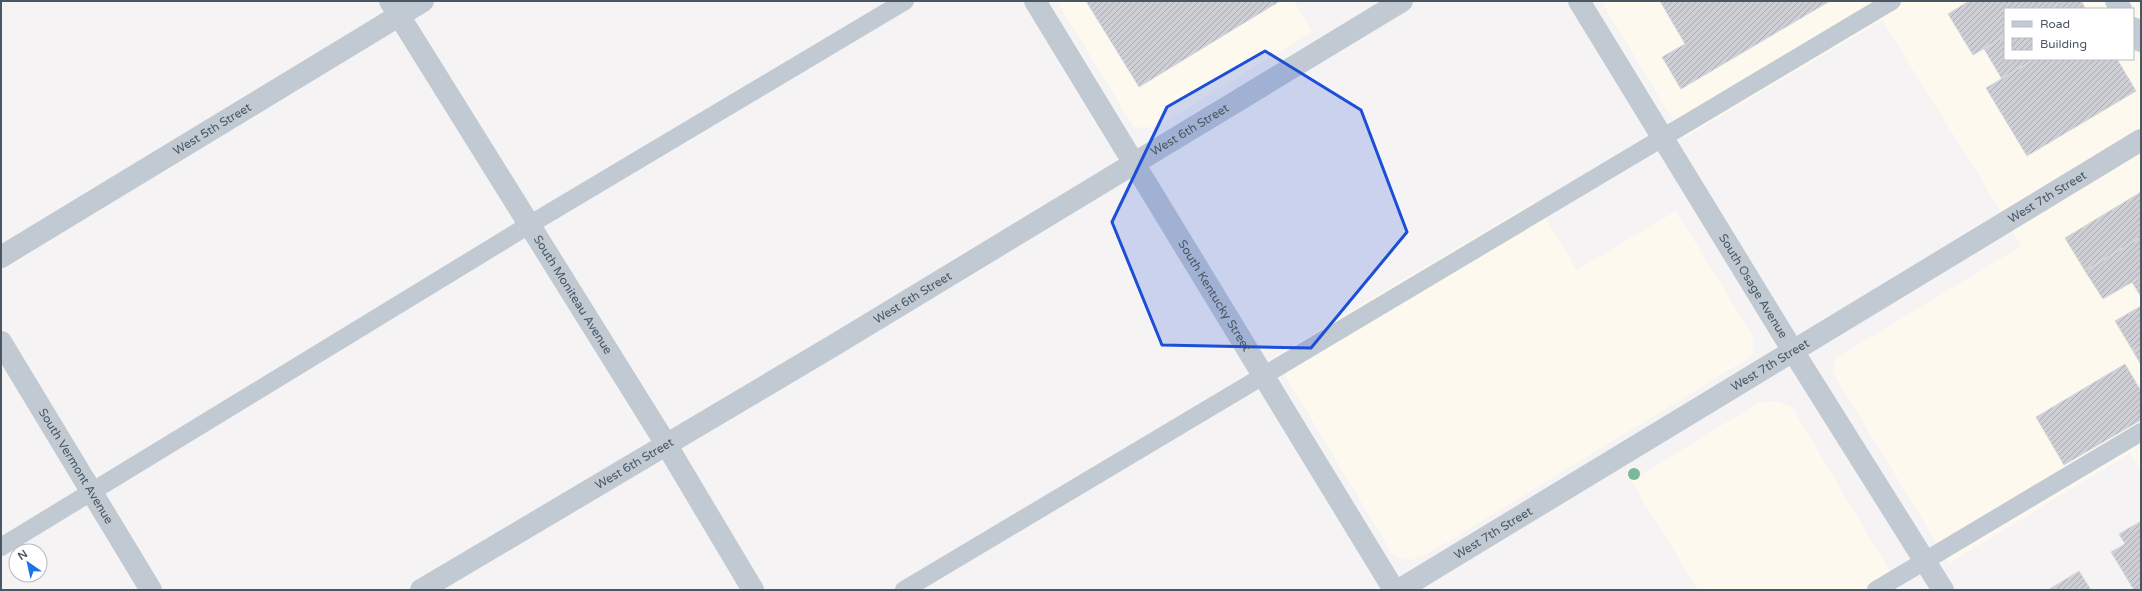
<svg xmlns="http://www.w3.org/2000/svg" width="2142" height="591" font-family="'Varela Round',sans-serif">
<defs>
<pattern id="building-hatch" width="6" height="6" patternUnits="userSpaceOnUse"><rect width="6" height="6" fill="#cdcfd5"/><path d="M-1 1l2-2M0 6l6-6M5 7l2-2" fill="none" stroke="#a8abb0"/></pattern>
</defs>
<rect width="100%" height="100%" fill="#f5f3f3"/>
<!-- commercial -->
<path fill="#fdf9ef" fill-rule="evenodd" d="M1057 1H1294L1312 32 1158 126 1143 128 1133 126Z
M1601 1H2141V470L2130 453 1949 563 1833 373 1836 358 2021 246 1999 208 1882 20 1684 138ZM2005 9H2133V59H2005Z
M1535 201 1577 270 1676 211 1754 338 1752 356 1426 555 1410 560 1393 555 1274 357Z
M1775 401 1792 407 1901 590H1698L1631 481 1758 403Z"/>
<!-- building -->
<path fill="url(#building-hatch)" stroke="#d7d9de" d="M1086 1H1280L1139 87Z
M1660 1H1830L1681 89 1662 57 1685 44Z
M1969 1H2063L2050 9H2005V36L1973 55 1948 14Z
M2063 1H2081L2086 9H2050Z
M2005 36V59H2034L2002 79 1984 49Z
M2034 59H2117L2136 91 2027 156 1986 88Z
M2141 192V237L2085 271 2065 238Z
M2141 237V277L2103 299 2085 271Z
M2141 277V297L2132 282Z
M2141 306V346L2133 351 2115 321Z
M2141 346V365L2133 351Z
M2125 364 2141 391V420L2064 465 2036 417Z
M2141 521V590H2134L2111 552 2125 544 2119 534Z
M2079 571 2091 590H2048Z"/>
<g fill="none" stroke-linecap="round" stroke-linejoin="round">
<!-- lane -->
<path stroke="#c1cad2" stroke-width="18" d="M1 547 529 225 905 1
M904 590C1233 392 1563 199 1892 1
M1876 590 2141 432"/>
<!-- street -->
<g stroke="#c1cad2" stroke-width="22">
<path id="s1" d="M390 1 666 444 753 590"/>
<path id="s2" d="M1035 1 1394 590"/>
<path id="s3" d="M1579 1 1793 351 1943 590"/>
<path id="s4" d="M1 257 423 1"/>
<path id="s5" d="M1 342 151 590"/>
<path id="s6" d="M421 590 836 344 1402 1"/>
<path id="s7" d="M1399 590 2141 140"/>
</g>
<!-- secondary -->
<path stroke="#c1cbd6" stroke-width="22" d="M2116 1 2121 9
M2133 28 2141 41"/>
</g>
<!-- trees -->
<circle fill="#7bb799" cx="1634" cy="474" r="6"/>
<!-- marked area -->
<path fill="#1d4ed8" fill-opacity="0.2" stroke="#1d4ed8" stroke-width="3" stroke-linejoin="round" d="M1265 51 1361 110 1407 232 1311 348 1162 345 1112 222 1167 107Z"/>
<g text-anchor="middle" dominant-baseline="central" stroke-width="4" stroke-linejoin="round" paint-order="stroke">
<!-- street labels -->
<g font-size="12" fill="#4a5661" stroke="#fff">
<text stroke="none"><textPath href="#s4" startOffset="247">West 5th Street</textPath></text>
<text stroke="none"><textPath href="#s6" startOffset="896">West 6th Street</textPath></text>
<text stroke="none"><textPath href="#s7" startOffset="758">West 7th Street</textPath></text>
<text stroke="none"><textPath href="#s3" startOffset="334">South Osage Avenue</textPath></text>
<text stroke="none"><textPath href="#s1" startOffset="346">South Moniteau Avenue</textPath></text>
<text stroke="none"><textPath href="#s2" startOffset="345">South Kentucky Street</textPath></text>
<text stroke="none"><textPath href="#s6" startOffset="572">West 6th Street</textPath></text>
<text stroke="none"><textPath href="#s7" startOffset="434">West 7th Street</textPath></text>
<text stroke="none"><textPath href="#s6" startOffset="248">West 6th Street</textPath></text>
<text stroke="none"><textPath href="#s5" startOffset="145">South Vermont Avenue</textPath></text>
<text stroke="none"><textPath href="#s7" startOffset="110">West 7th Street</textPath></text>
</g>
</g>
<!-- border -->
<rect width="2142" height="591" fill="none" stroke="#4a5661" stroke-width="4"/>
<!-- legend -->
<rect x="2004" y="8" width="130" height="52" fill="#ffffff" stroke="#b7bbc0"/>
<rect x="2012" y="21" width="20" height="6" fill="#c1cbd6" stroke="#b7bbc0"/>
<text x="2040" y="28" font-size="12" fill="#4a5661">Road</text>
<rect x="2012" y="38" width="20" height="12" fill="url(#building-hatch)" stroke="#b7bbc0"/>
<text x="2040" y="48" font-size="12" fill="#4a5661">Building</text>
<!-- north arrow -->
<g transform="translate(28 563) rotate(326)"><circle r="19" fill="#ffffff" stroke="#b7bbc0"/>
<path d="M0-3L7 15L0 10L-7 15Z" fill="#1a73e8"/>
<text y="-6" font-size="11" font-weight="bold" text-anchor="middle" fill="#4a5661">N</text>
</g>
</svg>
